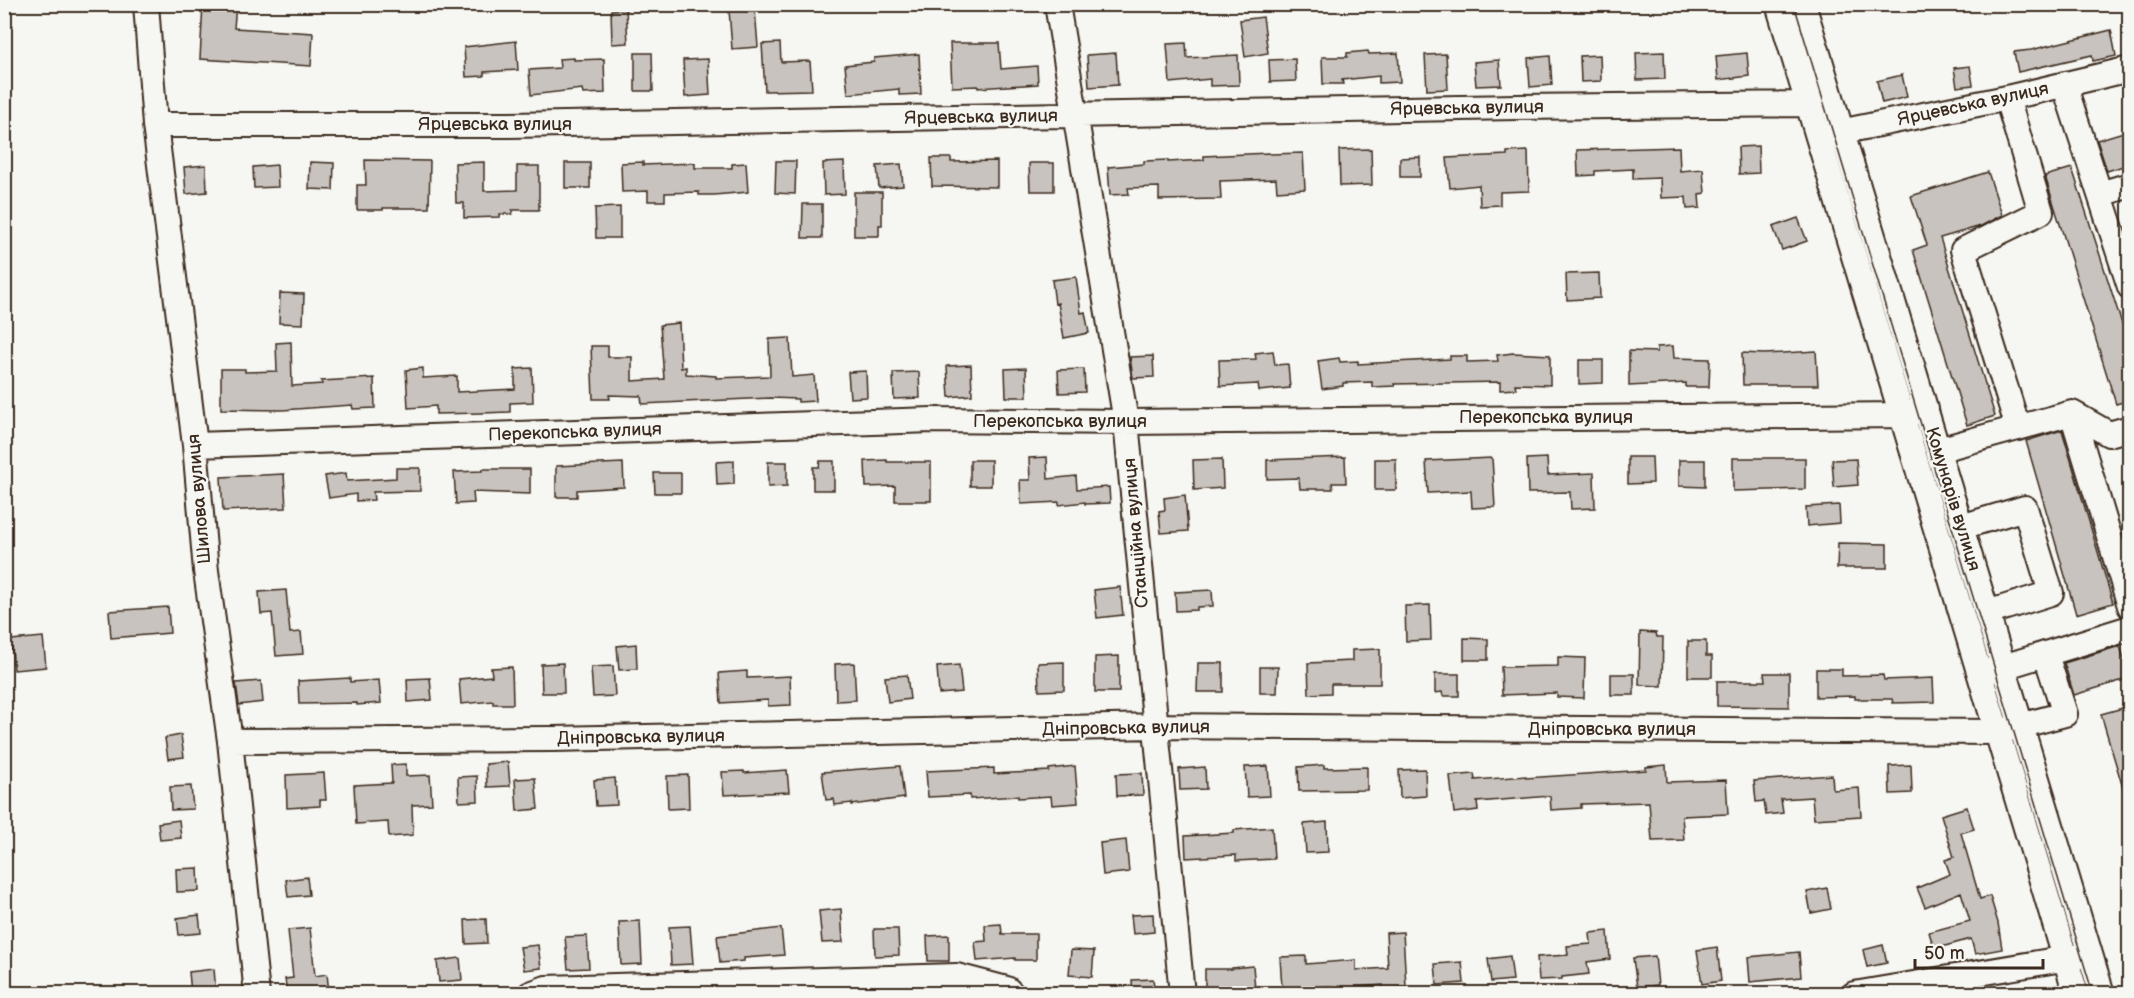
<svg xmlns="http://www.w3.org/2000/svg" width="2134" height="998" font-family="'Balsamiq Sans',sans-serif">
<rect width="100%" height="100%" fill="#f6f6f2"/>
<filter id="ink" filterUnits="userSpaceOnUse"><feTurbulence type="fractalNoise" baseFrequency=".0167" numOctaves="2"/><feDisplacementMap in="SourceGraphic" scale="12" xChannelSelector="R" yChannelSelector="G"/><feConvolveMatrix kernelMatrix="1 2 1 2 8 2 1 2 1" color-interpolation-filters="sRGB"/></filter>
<g filter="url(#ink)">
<!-- building -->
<path fill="#c8c3be" stroke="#3b2a1e" stroke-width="1.5" d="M203 4H236L234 28 313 33 311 66 200 59Z
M626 9 628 43 612 44 611 10Z
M755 9 758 47 732 49 729 10Z
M1263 17 1268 53 1245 57 1240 20Z
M2111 30 2116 56 2093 61 2092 55 2018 72 2014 52 2031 50Z
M516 41 518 70 484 72V76L466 77 464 47Z
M780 43 781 62 810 61 812 90 765 91 762 44Z
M950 43H999L1001 69 1037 66 1038 84 978 88V86L952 87Z
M1186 43 1187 58 1238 55 1239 85 1210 86V79L1170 83 1167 44Z
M1368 51 1369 54 1398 53 1400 82 1379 83V76L1342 80 1343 84H1323L1322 57H1347V53Z
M1664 52 1665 79 1637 80 1636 53Z
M635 53H652L653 91H635Z
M1116 53 1118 85 1089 87 1087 55Z
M1747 53 1749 76 1718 80 1716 56Z
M919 54 921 94 899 95V89L848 94 845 65 874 62V58Z
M1446 54 1448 89 1427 90 1425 55Z
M1600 55 1601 81 1581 82 1580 56Z
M1550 56 1552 85 1530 87 1528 58Z
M574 58V60L604 59 605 93 583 94 582 89 531 95 529 70 560 68 559 59Z
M708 59 710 95 685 97 683 60Z
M1295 59 1296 81 1270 82 1269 60Z
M1499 60 1501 85 1476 86 1474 62Z
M1970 66 1973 85 1957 87 1954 68Z
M1902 75 1907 97 1882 103 1877 81Z
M2130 130V164L2107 171 2097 140Z
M1758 146 1759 173 1739 174 1738 147Z
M1679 147 1680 171 1703 169 1705 193 1699 194 1700 208 1687 209 1686 197 1661 198 1660 178 1633 179V169L1595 171V175L1578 176 1577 150Z
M1371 149 1372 185 1340 186 1339 150Z
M1528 151 1529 191 1500 192V205L1480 206 1479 185 1450 188 1447 158 1507 155V152Z
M1269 153 1270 154 1303 153 1305 189 1277 191 1276 179 1220 181 1221 199 1159 200V187L1128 188 1129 194 1110 195 1108 167 1144 164V161L1168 160V162L1204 160V156Z
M1420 157V177H1400V158Z
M931 158H951V162L997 161V187L932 186Z
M365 160 430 161 429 208H383V210H357V185H366Z
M776 161H796L795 194 775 193Z
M310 162 334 163 333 190 309 189Z
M484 162V191L517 190V166H539V210H512V214H500V217L464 218V203H456L455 163Z
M643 162V165L695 163V168H732V164L746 163 748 192 714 195H699V192L665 193V201H648V191L622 192 621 163Z
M844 162 845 194 824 195 823 163Z
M565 163H590V188H565Z
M1029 163H1054V191H1030Z
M901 164 903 186 879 188 877 166Z
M206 165 207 192 186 194 184 167Z
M277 165 278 187 254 188 253 167Z
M2072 168 2130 349V400L2116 404 2045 176Z
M1988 172 2002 215 1981 226 1940 238 1995 416 1967 425 1913 250 1927 245 1911 196Z
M854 192H882V225H879V236H854Z
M803 204H822V238H802Z
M620 207V238H596L595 208Z
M1798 218 1807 241 1782 250 1773 227Z
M1599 273 1600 298 1567 300 1566 274Z
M1076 277 1081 313 1085 312 1089 333 1064 338 1058 303 1055 304 1052 280Z
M280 293 304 294 303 324 279 323Z
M679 323 681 368 686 367V374L716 376V378L770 376 769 339 790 338 792 377 814 375 816 401 798 402V399L770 398 642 404 641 396 609 395 610 399H593L591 346H608V357H632V381L664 379 660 325Z
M291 342 292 386 322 384 321 381 374 378 375 408 353 409 352 405 282 410 221 409V369H245V372L277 371 276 343Z
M1673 346 1674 358 1710 359 1709 387H1686V383L1629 386V351L1657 352V347Z
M1273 351 1275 365 1288 364 1290 388 1259 391 1258 384 1220 386 1219 360 1256 359 1255 353Z
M1816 351 1818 385H1743L1742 353 1765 354Z
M1513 353 1550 355V385L1515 384 1516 389 1500 390V382L1394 384 1395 386 1372 387V382L1343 383V386L1322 389 1318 361 1339 358 1340 362 1358 361V364L1450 359V356H1467V362L1498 361 1497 355Z
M1153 356 1154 377 1133 378 1130 357Z
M1579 360H1603V383L1579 384Z
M971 365 972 395 949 397 947 366Z
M423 368V378L457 376V392L515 389V369L532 368 533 402 510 403V412L481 413 436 414V406L408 408 406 370Z
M1026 368 1027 397H1006L1005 369Z
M1084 369 1085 392 1059 393 1058 370Z
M866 371 867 397 850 398 848 372Z
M919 372 920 398 894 399 893 373Z
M2062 430 2113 603 2076 614 2026 441Z
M1047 457 1048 479 1076 476 1077 489 1109 487 1110 503 1085 504V502L1059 505V502L1021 504 1020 480H1030L1029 458Z
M1345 457 1346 483H1332L1333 489H1300L1299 478 1267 479V460Z
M1628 457H1652L1653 483 1628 484Z
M1492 458 1495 507 1472 508 1471 491 1428 493 1426 461Z
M1547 458 1548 475 1594 473 1595 508 1571 509 1570 492 1528 493 1527 459Z
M1733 458H1805V489L1733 491Z
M1222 459 1223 488 1194 490 1193 460Z
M1375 459H1396V490H1375Z
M1856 459 1858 485 1834 487 1832 460Z
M887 460V462H931V501H895V486L866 487 865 461Z
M970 460H991V486H970Z
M1679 460H1705V487L1679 486Z
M734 461V484L717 485 716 462Z
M820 461H834V490H813V467H819Z
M768 462H787V486L768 487Z
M623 463 624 487 577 490V497H556V466Z
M396 468H420V491L373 492 374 500 356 501V494L329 498 325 476 346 473 347 481 396 478Z
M482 469H530V494L473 492 474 503 456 504 454 472 482 471Z
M654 473H681V493H655Z
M284 474 286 508 223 511 221 477Z
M1185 495 1188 531 1161 533 1159 511 1165 510 1164 498Z
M1839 505 1840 523 1807 526 1806 507Z
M1838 543 1887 544V568H1837Z
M1120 587 1123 615 1097 618 1094 590Z
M286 590 290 633 301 632 303 654 276 656 272 613 261 614 259 592Z
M1212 590 1213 606 1197 607V610L1176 611 1175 592Z
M1430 605 1431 640 1406 641 1405 606Z
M168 607 170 633 111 638 109 611Z
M1640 632 1656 633 1657 637H1663L1662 686 1639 685Z
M43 637 46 667 14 670 11 640Z
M1464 638 1488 639V660H1464Z
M1688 641H1706V656H1712V677H1688Z
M636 644 637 669 619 670 617 646Z
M2120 646 2130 678 2074 695 2064 663Z
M1380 649V684H1331V693L1309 694 1308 663 1352 661V650Z
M1119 656V692H1095V657Z
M1558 657 1585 658 1584 698 1557 697V693L1502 695 1501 667 1558 666Z
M1064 662V690L1039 691 1038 663Z
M563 663 564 693H542L541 664Z
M854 663 856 700 836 701 835 664Z
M1198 663H1223V692H1197Z
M959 665 962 692 939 694 937 667Z
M613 666 615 696 593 697 591 667Z
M512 667 513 704H493V701L461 704 459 679 492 676 491 668Z
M1260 667H1278L1277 693H1260Z
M1816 669H1842V676L1883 675 1884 680 1933 678 1934 702 1893 703 1892 699H1855V696L1816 697Z
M747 671V678L790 676 791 705 768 706V700L721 703 719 673Z
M1764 673H1789V707L1717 706V681H1765Z
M1435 674H1459V696H1443L1442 692 1435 693Z
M1611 674H1634V695H1611Z
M907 675 910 699 888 702 885 677Z
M350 678V682L379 680 381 703 357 705V703L299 704 298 681Z
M430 678 432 700 408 702 407 679Z
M261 681 263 702 239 705 236 683Z
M2130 706V797L2126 798 2101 714Z
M181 735 184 757 168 759 165 738Z
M508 762 510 786 487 787 486 764Z
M406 764V776L430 775 432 804 412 805 413 835 389 837 388 822 356 824 354 785 392 783 391 765Z
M1324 765V768L1367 767V790L1299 791 1298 767Z
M1666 765 1667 782 1726 780 1728 814 1682 816 1684 840 1652 841 1649 802 1581 804V808L1551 810 1550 796 1477 802 1478 810 1454 813 1450 776 1474 774 1475 780 1526 776V778L1646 770V767Z
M1911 765 1912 793 1890 794 1889 766Z
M900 766 904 798 852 805V803L835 805 834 799 826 800 822 772Z
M1075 766 1078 803 1052 805 1051 796 1018 798V796L970 799V795L928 797 926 771 994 768V774L1049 771V769Z
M1268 766 1270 796 1247 797 1245 767Z
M1205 767 1206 789 1180 790 1179 769Z
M1425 769 1426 796 1400 798 1399 770Z
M787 770 789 792 724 795 722 772 744 771V773Z
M324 773 326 800H320V806L287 808 286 775Z
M1142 773 1143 795 1117 796 1116 774Z
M688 775 689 808 668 809 667 776Z
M1832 775 1833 790 1859 788 1861 816 1814 819 1812 797 1781 799 1783 813 1766 815 1764 801 1756 802 1754 781Z
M477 776 478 801 459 802 458 777Z
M535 778 538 809 517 811 515 779Z
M615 778 617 805 596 806 594 780Z
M191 786 193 809 171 810 170 787Z
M1967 807 1974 829 1961 833 1980 899 1990 896 1998 923 2002 949 1975 954 1971 939 1934 949 1929 932 1970 921 1961 892 1925 907 1917 888 1950 874 1945 860 1954 857 1941 815Z
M179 820 181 838 160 840 158 823Z
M1327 822 1328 852 1306 853 1304 824Z
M1272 827 1274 859 1236 861V855L1186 858 1185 836 1234 833V830Z
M1126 840 1129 872 1103 875 1100 843Z
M198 868 199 891 177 892 176 869Z
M307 877 309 895 288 897 286 880Z
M1827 888 1831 909 1811 913 1807 892Z
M841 909 843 942 822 943 819 911Z
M1153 914 1154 932 1133 934 1131 915Z
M199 915 201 933 179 935 177 918Z
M486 919 487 943 466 944 465 920Z
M640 921 642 964 621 965 619 922Z
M1001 924 1002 934H1036V960H1015V958L977 961 975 942 986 941 985 925Z
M690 926 693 964 671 965 669 927Z
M310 928 315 976 327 974 329 993H287L285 979 293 978 288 930Z
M781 928 784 955 744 958V961L720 963 717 936Z
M874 929H898L899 955 875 956Z
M1608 931 1610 959 1587 962 1589 974 1562 977V979L1539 980 1537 957 1568 955 1567 946 1591 944 1590 933Z
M1403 932 1406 987 1383 989V985L1332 989 1331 986 1282 989 1280 957 1306 956V964L1356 960V970L1388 968 1386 933Z
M949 935V961H928L927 936Z
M587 936 589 968 568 969 565 937Z
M538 945 541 968 524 970 520 947Z
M1883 945 1887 963 1867 967 1863 950Z
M1717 947 1721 981 1702 984 1697 950Z
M1071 950 1094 951 1092 977 1069 975Z
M1799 952 1801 977 1750 982 1748 957Z
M1510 956 1513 980 1491 982 1488 959Z
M1655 956 1658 985 1637 987 1633 958Z
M460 958 462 980 439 982 437 961Z
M1462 962 1464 983 1437 985 1435 964Z
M1253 966 1255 989 1233 991V989L1205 990V969H1232V968Z
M214 969 216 993H191L189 972Z
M1153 979 1155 993H1133L1132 980Z"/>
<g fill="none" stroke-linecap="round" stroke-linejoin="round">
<!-- minor casing -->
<g stroke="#3b2a1e" stroke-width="28">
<path id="minor" d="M146 4 155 125 195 445 206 571 230 741 257 994
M1057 4 1126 422 1182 994
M1778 4 2076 994
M1803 4 2102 994
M2064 84 2130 287
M2007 98 2041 212 1963 250 2018 428
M155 125H510L1517 107 1807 104
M1825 135 2007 98 2130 69
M2100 194 2130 185
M2072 413 2109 434 2130 428
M195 445 932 420 1126 422 1901 415 1926 409
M1938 450 2072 413 2130 606
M1961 527 2025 508 2051 593 1987 613
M1990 671 2130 628
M230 741 553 739 1155 726 1997 732 2065 714 2046 655
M530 994 546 988 957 976 1007 989 1012 994
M1854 994 2080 956"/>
</g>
<!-- minor -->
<use href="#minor" stroke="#f6f6f2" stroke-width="24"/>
<!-- tram -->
<path stroke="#3b2a1e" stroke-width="1.5" d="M1794 4 2093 994"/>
</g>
</g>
<g text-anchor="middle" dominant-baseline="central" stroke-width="4.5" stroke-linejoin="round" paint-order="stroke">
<!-- street labels -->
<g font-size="18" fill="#3b2a1e" stroke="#f6f6f2">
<text transform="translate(1973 104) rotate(-12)">Ярцевська вулиця</text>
<text transform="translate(1467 108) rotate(-1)">Ярцевська вулиця</text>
<text transform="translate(981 117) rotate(-1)">Ярцевська вулиця</text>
<text x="495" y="124">Ярцевська вулиця</text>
<text x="1546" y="417">Перекопська вулиця</text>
<text x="1060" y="421">Перекопська вулиця</text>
<text transform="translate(575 432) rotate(-2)">Перекопська вулиця</text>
<text transform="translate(199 499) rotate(-95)">Шилова вулиця</text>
<text transform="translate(1953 499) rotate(73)">Комунарів вулиця</text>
<text transform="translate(1136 533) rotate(-95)">Станційна вулиця</text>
<text transform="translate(1126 728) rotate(-1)">Дніпровська вулиця</text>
<text x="1612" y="729">Дніпровська вулиця</text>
<text transform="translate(641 737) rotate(-1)">Дніпровська вулиця</text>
</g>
</g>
<!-- margin -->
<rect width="2134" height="998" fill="none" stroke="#f6f6f2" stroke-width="24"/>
<rect x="12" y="12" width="2110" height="974" fill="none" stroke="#3b2a1e" stroke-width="2" filter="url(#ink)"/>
<!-- scale -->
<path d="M1915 959v9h128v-9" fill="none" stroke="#3b2a1e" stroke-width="3"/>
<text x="1924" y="959" font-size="18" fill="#3b2a1e" stroke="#f6f6f2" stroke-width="4.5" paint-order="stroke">50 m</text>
</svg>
